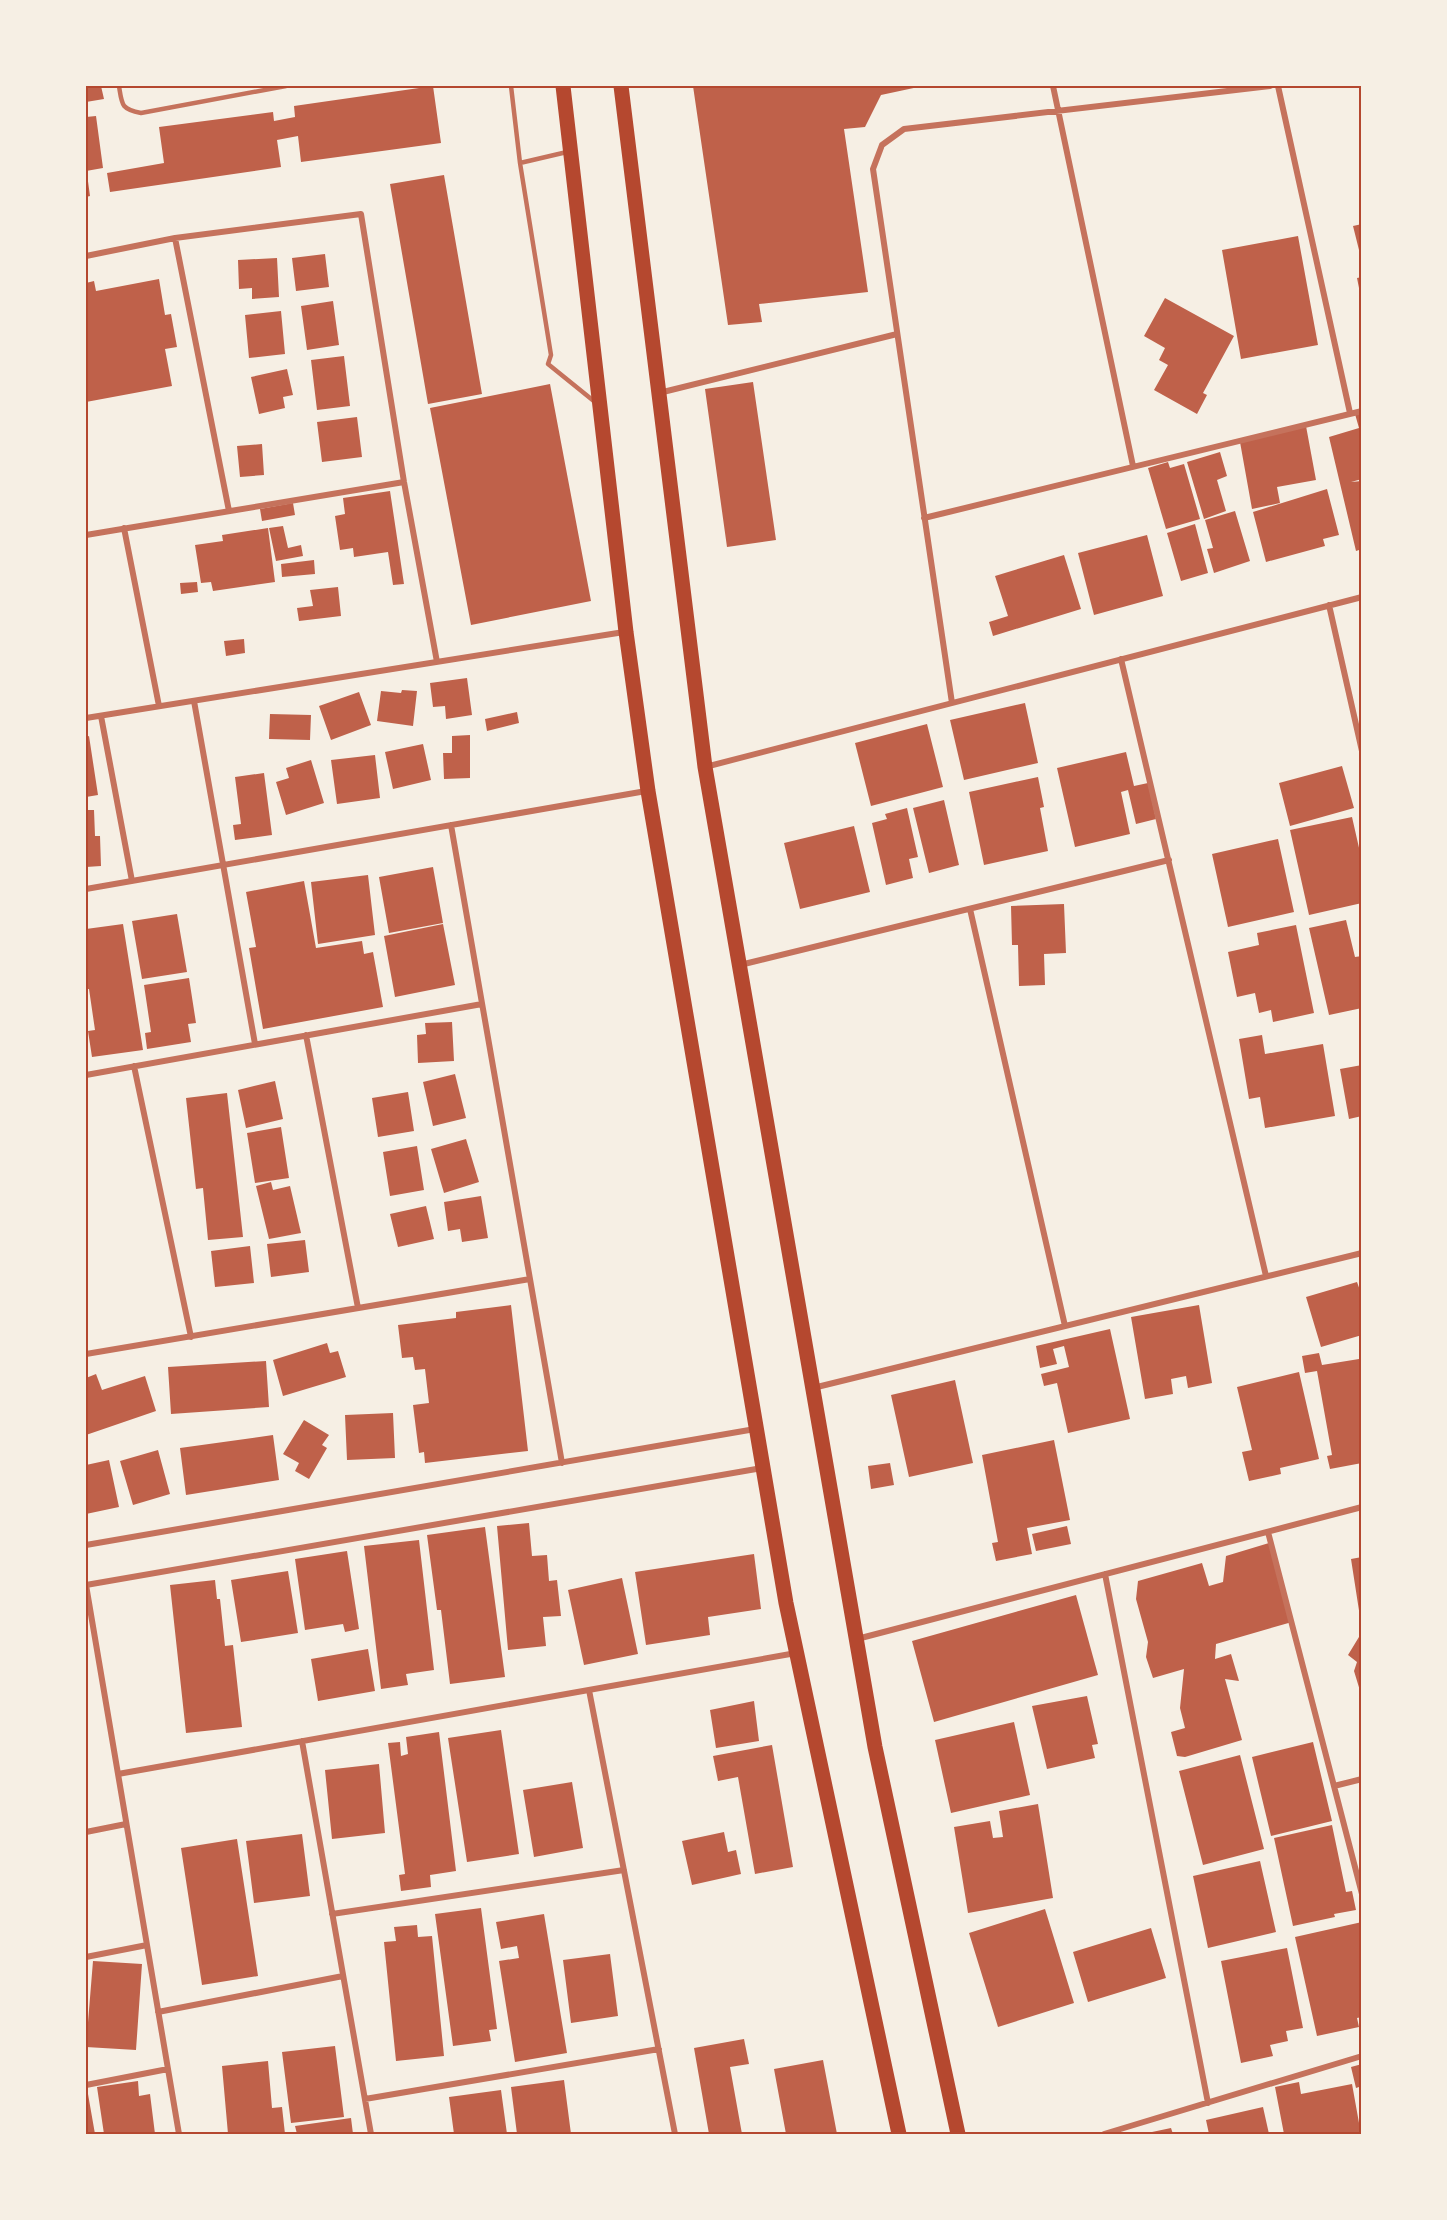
<svg xmlns="http://www.w3.org/2000/svg" width="1447" height="2220" font-family="'Crimson Pro',serif">
<rect width="100%" height="100%" fill="#f6efe4"/>
<!-- building -->
<path fill="#bf614a" d="M86 86H101L104 99 86 102Z
M433 86 441 143 301 162 298 136 277 140 281 167 110 192 107 173 164 163 159 127 273 112 274 121 295 117 294 106Z
M693 86H923L881 95 865 127 844 129 868 292 759 304 762 322 728 325Z
M96 116 103 168 86 171V117Z
M87 174 90 196 86 197V175Z
M444 175 482 394 428 404 390 184Z
M1362 224V258H1361L1353 226Z
M1298 236 1318 345 1241 359 1222 250Z
M325 254 329 287 296 291 292 258Z
M277 258 279 297 252 299V288L239 289 238 260Z
M1362 277V293H1360L1357 278Z
M159 279 165 315 171 314 177 347 165 349 172 386 86 402V283L94 281 96 291Z
M1165 298 1234 336 1203 393 1207 395 1197 414 1154 390 1168 365 1159 360 1165 348 1144 336Z
M333 301 339 345 307 350 301 306Z
M281 311 285 354 249 358 245 315Z
M344 356 350 406 317 410 311 360Z
M287 369 293 395 283 397 285 408 259 414 251 377Z
M753 382 776 540 727 547 705 389Z
M550 384 591 601 471 625 430 408Z
M1362 413V479L1351 482 1362 481V549L1356 551 1329 437 1359 428 1355 414Z
M357 417 362 457 322 462 317 422Z
M1306 426 1316 480 1277 487 1280 503 1252 509 1240 442Z
M262 444 264 475 240 477 237 446Z
M1220 452 1227 476 1217 480 1226 511 1204 519 1187 462Z
M1168 462 1170 468 1184 464 1200 519 1166 529 1148 468Z
M1327 489 1339 535 1323 539 1325 546 1266 562 1253 512Z
M390 491 404 584 393 585 388 552 354 557 353 548 340 550 335 516 345 514 343 498Z
M293 503 295 515 262 521 260 509Z
M1235 511 1250 561 1214 573 1207 549 1213 548 1205 520Z
M1195 524 1208 573 1181 581 1167 533Z
M283 526 288 548 301 545 303 556 276 561 269 528Z
M268 528 275 582 213 591 211 582 201 583 195 545 223 541 222 535Z
M1147 535 1163 596 1094 615 1078 553Z
M1064 555 1081 609 993 636 989 622 1008 616 995 576Z
M314 560 315 574 282 577 281 564Z
M197 582 198 592 181 594 180 583Z
M338 587 341 616 299 621 297 608 313 606 310 590Z
M244 639 245 653 226 656 224 641Z
M467 678 472 715 446 719 445 706 433 707 430 683Z
M402 690 417 691 413 726 377 721 381 691 401 693Z
M359 692 371 725 331 740 319 706Z
M1025 703 1038 763 964 780 950 720Z
M517 712 519 723 487 731 485 719Z
M270 714 311 715 310 740 269 739Z
M927 724 943 787 871 806 855 743Z
M470 735V778L444 779 443 753H452V736Z
M89 736 98 795 86 797V737Z
M423 744 431 780 393 789 385 752Z
M1126 752 1134 786 1148 783 1156 819 1136 824 1128 790 1121 792 1130 834 1075 847 1057 768Z
M375 755 380 798 337 804 331 760Z
M311 760 324 803 286 815 276 782 289 778 286 768Z
M1342 766 1354 808 1290 826 1279 783Z
M264 773 272 835 235 840 233 825 241 824 235 777Z
M1038 777 1044 807 1040 808 1048 851 984 865 969 792Z
M944 800 959 865 929 873 913 808Z
M907 808 918 857 909 859 913 878 886 885 872 823 887 819 885 814Z
M86 810H94L95 836H100L101 866 86 867Z
M1352 817 1362 861V903L1309 915 1290 830Z
M854 826 870 892 800 909 784 843Z
M1278 839 1294 912 1228 927 1212 854Z
M433 867 443 923 389 933 379 877Z
M368 875 375 935 318 944 311 882Z
M304 881 316 948 362 941 364 954 373 952 383 1007 263 1029 249 948 256 947 246 892Z
M1064 904 1066 953 1044 954 1045 985 1019 986 1018 945H1012L1011 906Z
M177 914 187 972 142 979 132 921Z
M1346 920 1355 957 1362 956V1008L1329 1015 1309 928Z
M123 924 143 1050 92 1057 88 1031 95 1030 89 989H87L86 980V929Z
M443 924 455 985 395 997 384 936Z
M1296 925 1314 1013 1273 1022 1271 1010 1259 1013 1255 993 1237 997 1228 952 1259 945 1257 933Z
M189 978 196 1023 188 1024 191 1042 147 1049 145 1033 151 1032 144 985Z
M452 1022 454 1061 418 1063 417 1035 426 1034 425 1023Z
M1262 1035 1265 1054 1323 1044 1335 1116 1265 1128 1260 1097 1249 1099 1239 1039Z
M1362 1065V1116L1349 1119 1340 1069Z
M455 1074 466 1118 433 1126 423 1082Z
M275 1081 283 1119 246 1128 238 1090Z
M408 1092 414 1131 378 1137 372 1098Z
M227 1093 243 1237 208 1240 203 1188 196 1189 186 1098Z
M281 1127 289 1178 255 1183 247 1133Z
M466 1139 479 1182 444 1193 431 1149Z
M417 1146 424 1190 390 1196 383 1152Z
M271 1182 273 1190 290 1186 301 1233 269 1239 256 1186Z
M481 1196 488 1238 462 1242 460 1229 448 1231 444 1202Z
M426 1206 434 1239 398 1247 390 1214Z
M305 1240 309 1272 271 1277 267 1244Z
M250 1246 254 1283 215 1287 211 1251Z
M1357 1282 1362 1296V1335L1321 1347 1306 1297Z
M511 1305 528 1451 425 1463 424 1452 419 1453 413 1405 429 1403 425 1369 415 1370 413 1357 402 1358 398 1325 456 1318V1312Z
M1199 1305 1212 1383 1188 1388 1186 1376 1171 1379 1173 1394 1145 1399 1131 1317Z
M1110 1329 1130 1419 1068 1433 1057 1383 1044 1386 1041 1374 1069 1367 1064 1346 1053 1349 1057 1364 1040 1368 1036 1346Z
M327 1343 330 1353 338 1351 346 1377 283 1396 273 1360Z
M1319 1353 1322 1365 1359 1359 1362 1373V1463L1330 1469 1327 1456 1332 1455 1317 1371 1305 1373 1302 1356Z
M266 1361 269 1407 171 1414 168 1367Z
M1299 1372 1319 1459 1280 1468 1281 1474 1249 1481 1242 1452 1252 1450 1237 1387Z
M96 1374 102 1390 145 1376 156 1411 86 1435V1378Z
M955 1380 973 1463 909 1477 891 1395Z
M393 1413 395 1458 347 1460 345 1415Z
M304 1420 329 1435 322 1445 327 1448 309 1479 295 1471 299 1463 283 1454Z
M273 1435 279 1480 186 1495 180 1448Z
M1054 1440 1070 1520 1027 1528 1032 1554 996 1561 992 1543 998 1542 982 1455Z
M158 1450 170 1494 133 1505 120 1461Z
M109 1460 119 1507 86 1514V1465Z
M890 1463 894 1485 871 1489 868 1466Z
M529 1523 532 1556 547 1555 549 1581 557 1580 561 1616 543 1617 546 1646 508 1650 497 1526Z
M1067 1526 1071 1544 1036 1551 1032 1534Z
M485 1527 505 1677 450 1684 441 1610H437L427 1535Z
M419 1540 434 1670 406 1674 408 1685 381 1689 364 1546Z
M1269 1543 1292 1622 1216 1644 1215 1659 1231 1654 1239 1681 1225 1679 1242 1740 1185 1757 1177 1756 1171 1732 1185 1728 1180 1708 1184 1669 1153 1678 1146 1657 1148 1642 1136 1599 1138 1581 1202 1563 1209 1586 1223 1582 1226 1556Z
M347 1551 359 1629 345 1632 343 1624 305 1630 295 1559Z
M754 1554 761 1609 708 1617 710 1635 646 1645 635 1572Z
M1362 1557V1617H1360L1351 1559Z
M288 1571 298 1633 241 1642 231 1580Z
M622 1578 638 1654 584 1665 568 1590Z
M215 1580 217 1599H220L225 1646 233 1645 242 1727 186 1733 170 1585Z
M1076 1595 1098 1675 934 1722 912 1641Z
M1362 1632V1693L1361 1694 1354 1671 1357 1662 1348 1655Z
M368 1649 375 1691 318 1701 311 1659Z
M1087 1696 1098 1744 1092 1745 1095 1758 1047 1769 1032 1706Z
M754 1701 759 1741 716 1748 710 1710Z
M1014 1722 1030 1795 951 1813 935 1740Z
M501 1730 519 1854 467 1862 448 1738Z
M439 1732 456 1871 430 1875 431 1887 401 1891 399 1875 405 1874 388 1743 400 1742 401 1756 408 1754 406 1737Z
M1313 1742 1332 1821 1271 1836 1252 1757Z
M772 1745 793 1867 755 1874 738 1777 718 1781 713 1756Z
M1240 1755 1264 1849 1203 1865 1179 1771Z
M379 1764 385 1833 332 1839 325 1770Z
M572 1782 583 1848 534 1857 523 1790Z
M1038 1804 1053 1898 968 1913 954 1827 990 1821 993 1838 1003 1837 999 1811Z
M1332 1825 1346 1892 1352 1891 1356 1910 1334 1914 1335 1917 1293 1926 1274 1838Z
M724 1832 728 1852 736 1850 741 1874 692 1885 682 1841Z
M302 1834 310 1896 254 1903 246 1841Z
M237 1839 258 1976 202 1985 181 1848Z
M1260 1861 1276 1932 1208 1948 1193 1876Z
M481 1908 497 2029 489 2030 491 2041 453 2046 435 1914Z
M1045 1909 1074 2003 998 2027 969 1933Z
M544 1914 567 2053 515 2062 499 1961 519 1958 517 1946 501 1949 496 1922Z
M1362 1922V2017L1357 2018 1359 2027 1317 2036 1295 1937Z
M417 1925 418 1937 432 1936 444 2056 396 2061 384 1942 396 1941 394 1927Z
M1151 1928 1166 1978 1088 2002 1073 1952Z
M1287 1948 1303 2028 1286 2031 1288 2041 1270 2045 1273 2056 1241 2063 1221 1961Z
M610 1954 618 2016 571 2023 563 1960Z
M93 1961 142 1964 136 2050 86 2047Z
M744 2039 749 2064 730 2067 742 2134H709L694 2048Z
M335 2046 344 2117 291 2123 282 2052Z
M823 2060 837 2134H786L774 2069Z
M268 2061 272 2108 282 2107 285 2134H228L222 2066Z
M1362 2064V2086L1356 2088 1351 2067Z
M564 2080 571 2134H517L511 2087Z
M138 2081 139 2096 150 2094 155 2134H104L97 2087Z
M1299 2082 1301 2094 1352 2084 1361 2134H1284L1275 2087Z
M501 2090 507 2134H454L449 2097Z
M86 2094H88L95 2134H86Z
M1263 2107 1269 2134H1209L1206 2120Z
M351 2118 353 2134H297L295 2126Z
M1171 2128 1173 2134H1153L1152 2132Z"/>
<g fill="none" stroke-linecap="round" stroke-linejoin="round">
<!-- service -->
<path stroke="#c5725c" stroke-width="4.5" d="M119 86C122 105 121 109 141 113L286 86
M511 86 520 163 551 355 548 364 595 402
M520 163 567 152"/>
<!-- minor -->
<path stroke="#c5725c" stroke-width="6" d="M1053 86 1133 466
M1278 86 1350 413
M175 238 229 511
M86 256 175 238 361 214 404 482 437 662
M659 393 897 334
M924 518 1362 411
M124 528 159 706
M86 535 404 482
M1329 605 1362 751
M1121 659 1266 1276
M194 701 255 1044
M952 703 873 169 882 145 904 129 1270 86
M101 716 132 881
M86 718 624 632
M705 767 1362 597
M451 825 562 1463
M86 889 646 791
M970 909 1065 1326
M740 965 1169 860
M306 1035 358 1308
M134 1066 191 1337
M86 1075 482 1004
M86 1354 530 1279
M813 1388 1362 1253
M1268 1532 1362 1894
M86 1545 755 1429
M1105 1574 1208 2103
M86 1585 762 1468
M86 1585 179 2134
M857 1639 1362 1507
M589 1690 675 2134
M302 1741 371 2134
M118 1774 796 1653
M1334 1786 1362 1779
M86 1832 126 1824
M332 1914 624 1870
M86 1957 147 1945
M158 2012 343 1976
M86 2085 168 2069
M365 2099 659 2049
M1104 2134 1362 2056"/>
<!-- primary -->
<path stroke="#b5482f" stroke-width="15" d="M563 86 626 632 648 791 786 1603 899 2134
M621 86 705 767 875 1747 958 2134"/>
</g>
<!-- border -->
<rect width="1447" height="2220" fill="none" stroke="#f6efe4" stroke-width="174"/>
<rect x="87" y="87" width="1273" height="2046" fill="none" stroke="#b5482f" stroke-width="2"/>
</svg>
